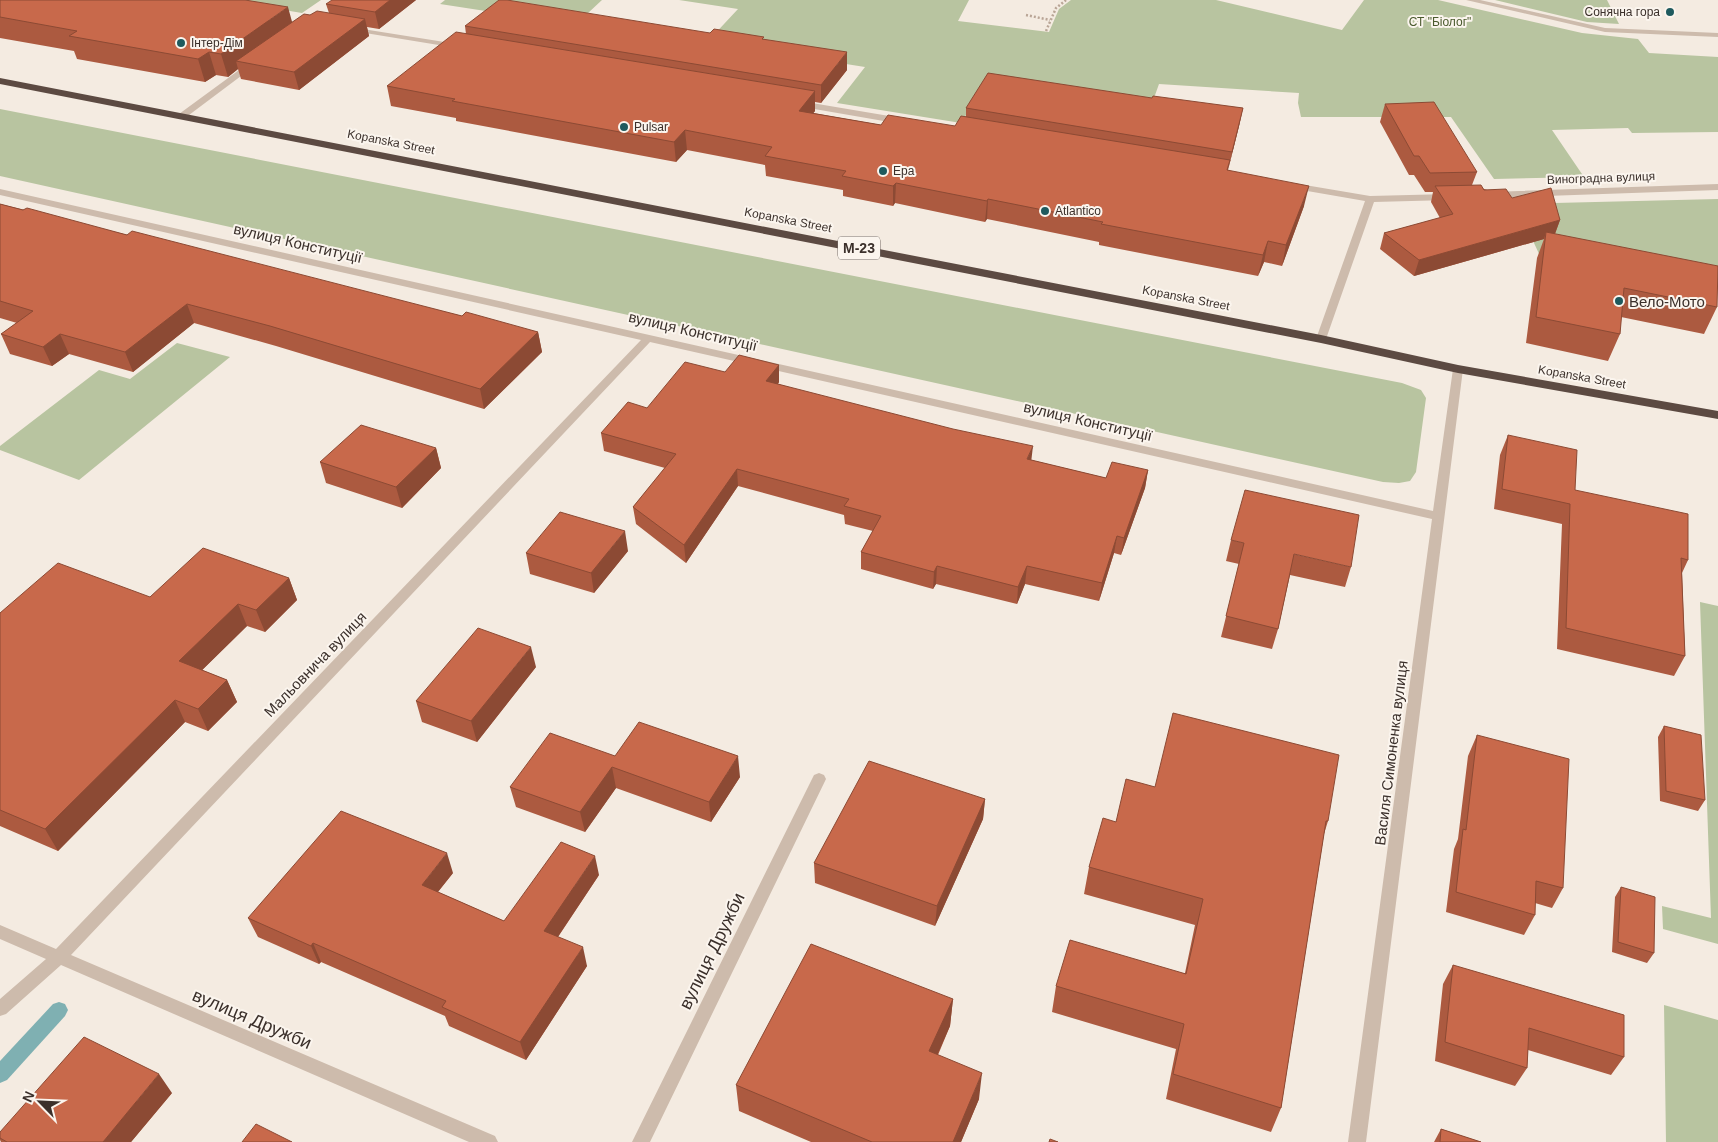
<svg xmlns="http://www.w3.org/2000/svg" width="1718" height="1142" font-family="Arial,sans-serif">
<rect width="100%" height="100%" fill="#f4ebe1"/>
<!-- green -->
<path fill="#b8c4a0" d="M225 0H321L302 13Z
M445 0H602L544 54 512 15 440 4Z
M679 0H969L958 21 1049 32 1059 9 1071 0H1216L1342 30 1364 0H1438L1582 33 1638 39 1649 53 1718 57V132L1632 133 1628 128 1552 130 1584 177 1494 179 1451 117H1301L1298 103 1299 93 1159 84 1149 112 984 86 961 123 837 103 865 67 789 55 710 39 738 9Z
M1495 0H1607L1619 24 1587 22Z
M0 109 1402 383 1421 390 1426 398 1416 472 1410 481 1399 483 1383 482 0 176Z
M1718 199V289L1540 256 1516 204Z
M177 343 230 357 79 480 0 450V446L99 370 130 379Z
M1700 602 1718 606V944L1663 929 1662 906 1711 918Z
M1664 1005 1718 1020V1142H1666Z"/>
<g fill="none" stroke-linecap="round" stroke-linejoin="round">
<!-- stream -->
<path fill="#7fb0b2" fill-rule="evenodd" d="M59 1002 65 1004 68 1010 65 1016 7 1080 0 1083V1061L53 1004Z"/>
<!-- path -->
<path stroke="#b9a596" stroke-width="2.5" stroke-dasharray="2 2" stroke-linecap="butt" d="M1026 15 1050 20
M1046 31 1056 8 1066 0"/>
<!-- street -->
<path fill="#cdbbac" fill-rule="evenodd" d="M1466 0H1480L1605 28 1718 33V37L1605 32Z
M350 27 457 44 461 46 457 48 353 31H350Z
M250 62 257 64 185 118H179V114Z
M800 101 901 118 905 121 901 124 797 106V102Z
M1293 183 1370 196 1449 194 1454 197 1449 200 1374 202 1326 339 1321 342 1316 339 1365 201 1290 188 1288 186Z
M1718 184V190L1492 198 1487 195 1492 192Z
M0 189 1433 511 1453 369 1454 367H1462L1463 369 1366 1142H1348L1432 519 650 342 71 955 495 1136 498 1142H469L61 965 6 1014 0 1016V999L46 959 0 939V925L56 949 641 340 0 195Z
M819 773 824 775 826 779 650 1142H632L812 779 814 775Z"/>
<!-- highway -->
<path fill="#5c4a42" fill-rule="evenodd" d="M0 78 1321 335 1458 365 1718 411V419L1458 373 1321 343 0 84Z"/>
</g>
<!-- wall -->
<path fill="#ac5a40" d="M0 0 292 22 310 15 329 13 326 4 416 0 379 29 367 27 369 36 299 90 241 79 238 69 228 77 216 75 205 82 77 59 74 51 0 38Z
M465 26 710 33 764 39 847 70 821 103 815 102V111L813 113 881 125 955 126 966 116V108L1152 98 1243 108 1239 126 1228 170 1304 206 1282 266 1264 262 1258 276 1099 245V242L987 219 985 222 895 203 893 206 843 196V190L766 176 765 165 687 150 676 162 456 121V118L391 106 387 86 466 34Z
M1385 104 1477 172 1472 185 1512 198 1560 220 1555 234 1717 307 1704 334 1621 317 1620 334 1608 361 1526 343 1537 258 1544 239 1414 276 1380 249 1384 233 1440 218 1431 202 1433 192H1425L1414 175H1409L1380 122Z
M0 204 462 316 538 332 542 352 484 409 276 346 194 323 133 372 69 354 52 366 10 354 1 334 17 323 0 318Z
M779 365V382L778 384 1031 460 1106 478 1148 470 1145 488 1121 555 1114 553 1099 601 1025 584 1017 604 936 584 933 589 861 569V552L873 531 845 524 844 515 738 486 686 563 636 524 633 507 665 468 604 451 601 433 647 408 725 372Z
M1508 435 1575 490 1688 560 1682 573 1685 656 1674 676 1557 649 1562 524 1494 509 1500 455Z
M436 448 441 468 402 508 326 483 320 462Z
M1231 540 1351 567 1345 587 1290 575 1278 629 1272 649 1221 637 1239 564 1226 561Z
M628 551 594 593 530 574 526 553Z
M289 578 297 600 265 632 247 626 202 670 227 680 237 702 208 731 185 722 58 851 0 826V613L150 597Z
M536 667 477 742 422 722 416 701Z
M1664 726 1705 800 1698 811 1660 801 1658 737Z
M1477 735 1563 888 1552 908 1535 903V915L1524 935 1446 912 1454 849 1458 839 1468 756Z
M615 756 740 777 711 822 616 788 585 832 516 807 510 787Z
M1155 787 1328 821 1324 834 1281 1108 1271 1132 1166 1099 1176 1049 1052 1012 1056 986 1185 973 1195 925 1084 894 1089 867 1116 822Z
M985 799 983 819 935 926 815 883 814 863Z
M453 873 438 892 504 921 599 875 558 937 587 966 526 1060 449 1026 445 1016 321 962 319 964 258 937 248 918Z
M1621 887 1654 953 1647 963 1612 952 1615 897Z
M1453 965 1624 1057 1611 1075 1528 1050 1527 1068 1515 1086 1435 1061 1443 984Z
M953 999 950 1026 938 1055 979 1099 961 1142H811L739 1111 736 1085Z
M172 1093 131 1142H1L0 1140V1132Z
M1441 1129 1481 1142H1434Z"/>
<!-- shaded-wall -->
<path fill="#8c4a34" d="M390 0H416L379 29 375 12Z
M288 7 294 29 236 61 238 69 228 77 221 54Z
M365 19 369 36 299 90 294 72Z
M209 52 216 75 205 82 198 59Z
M847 52V70L821 103V85Z
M815 91V111L800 130 799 111Z
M1243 108 1239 126 1228 170 1232 152Z
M685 130 687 150 676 162 674 142Z
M896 183 895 203 893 206V186Z
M1309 186 1304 206 1282 266 1286 245Z
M988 199 987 219 985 222 987 201Z
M1560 220 1554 236 1546 232 1544 239 1414 276 1419 260Z
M1268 241 1264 262 1258 276 1263 255Z
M187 304 194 323 133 372 125 352Z
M538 332 542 352 484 409 480 389Z
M60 334 69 354 52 366 43 347Z
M779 365V382L767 398 766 381Z
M1033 446 1031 463 1027 459Z
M436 448 441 468 402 508 396 487Z
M737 469 738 486 686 563 684 545Z
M1148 470 1145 488 1121 555 1124 538Z
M625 531 628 551 594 593 591 573Z
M1117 536 1114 553 1099 601 1102 583Z
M937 566 936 584 933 589 934 572Z
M1027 566 1025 584 1017 604 1018 587Z
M289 578 297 600 265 632 256 610Z
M238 604 247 626 189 683 179 661Z
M531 647 536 667 477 742 471 721Z
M227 680 237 702 208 731 198 709Z
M175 700 185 722 58 851 45 829Z
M738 756 740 777 711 822 709 802Z
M612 767 616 788 585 832 580 812Z
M985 799 983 819 935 926 937 906Z
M447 853 453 873 428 904 422 885Z
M595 856 599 875 549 950 544 931Z
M313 943 321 962 319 964 311 946Z
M583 947 587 966 526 1060 520 1042Z
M953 999 950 1026 927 1078 929 1051Z
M982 1073 979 1099 961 1142H953Z
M159 1074 172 1093 131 1142H103Z"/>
<!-- building -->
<path fill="#c8694b" stroke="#8c4a34" d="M0 0H245L288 7 221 54 209 52 198 59 69 36 77 31 0 17Z
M332 0H390L375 12 326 4Z
M499 0H507L710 33 714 29 764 37 762 39 847 52 821 85 465 26Z
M317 11 365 19 294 72 236 61 304 14 310 15Z
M456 32 815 91 799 111 881 125 888 115 955 126 961 116 1230 160 1227 170 1309 186 1286 245 1268 241 1263 255 1101 224 1103 222 988 199 987 201 896 183 893 186 842 176 846 171 765 156 772 147 685 130 674 142 452 101 455 99 387 86Z
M988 73 1152 98 1153 96 1243 108 1232 152 966 108Z
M1434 102 1477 172 1430 173 1419 156H1414L1385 104Z
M1481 185 1484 190 1506 189 1512 198 1551 188 1560 220 1419 260 1384 233 1453 214 1435 186Z
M0 204 23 210 27 208 127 235 132 231 462 316 466 312 538 332 480 389 270 326 187 304 125 352 60 334 43 347 1 334 33 311 0 301Z
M1546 232 1718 266 1717 307 1624 288 1620 334 1536 317Z
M739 355 779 365 766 381 953 429 1033 446 1027 459 1106 478 1112 462 1148 470 1124 538 1117 536 1102 583 1027 566 1018 587 937 566 934 572 861 552 881 516 844 506 849 499 737 469 684 545 633 507 676 454 601 433 628 402 647 408 685 362 725 372Z
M361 425 436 448 396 487 320 462Z
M1508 435 1577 450 1575 490 1688 514V560L1681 558 1685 656 1566 628 1570 504 1502 489Z
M1245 490 1359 515 1351 567 1294 554 1278 629 1226 616 1244 543 1231 540Z
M560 512 625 531 591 573 526 553Z
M203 548 289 578 256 610 238 604 179 661 227 680 198 709 175 700 45 829 0 810V613L58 563 150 597Z
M478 628 531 647 471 721 416 701Z
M1173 713 1339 755 1328 821H1326L1281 1108 1173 1074 1184 1024 1056 986 1070 940 1186 974 1203 899 1089 867 1103 818 1116 822 1126 779 1155 787Z
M639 722 738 756 709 802 612 767 580 812 510 787 550 733 615 756Z
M1664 726 1701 735 1705 800 1666 791Z
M1477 735 1569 759 1563 888 1536 881 1535 915 1456 892 1463 829 1466 830Z
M869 761 985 799 937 906 814 863Z
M341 811 447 853 422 885 504 921 561 842 595 856 544 931 583 947 520 1042 442 1007 446 1001 313 943 311 946 248 918Z
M1621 887 1655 897 1654 953 1618 942Z
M811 944 953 999 929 1051 982 1073 953 1142H872L736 1085Z
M1453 965 1624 1015V1057L1529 1028 1527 1068 1445 1042Z
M84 1037 159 1074 103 1142H7L0 1138V1132Z
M256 1124 292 1142H242Z
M1441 1129 1481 1142H1440Z
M1050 1139 1058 1142H1049Z"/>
<!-- markers -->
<g fill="#1f5a5e" stroke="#fbf5ee" stroke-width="2">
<circle cx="1670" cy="12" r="5"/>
<circle cx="181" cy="43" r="5"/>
<circle cx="624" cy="127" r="5"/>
<circle cx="883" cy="171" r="5"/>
<circle cx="1045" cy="211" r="5"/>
<circle cx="1619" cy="301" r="5"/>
</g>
<g text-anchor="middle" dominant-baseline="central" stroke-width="4" stroke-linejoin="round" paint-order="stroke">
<!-- far-poi labels -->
<g font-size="12" fill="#3b302b" stroke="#fbf5ee" text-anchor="start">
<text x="1660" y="12" text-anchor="end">Сонячна гора</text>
<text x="191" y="43">Інтер-Дім</text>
<text x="634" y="127">Pulsar</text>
<text x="893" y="171">Ера</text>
<text x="1055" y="211">Atlantico</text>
</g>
<!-- far-park labels -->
<g font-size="12" fill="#4a5a2e" stroke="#fbf5ee">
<text x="1440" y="22">СТ "Біолог"</text>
</g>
<!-- far-street labels -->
<g font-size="12" fill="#3b302b" stroke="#fbf5ee">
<text transform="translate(391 142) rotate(11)">Kopanska Street</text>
<text transform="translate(1601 178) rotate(-2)">Виноградна вулиця</text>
<text transform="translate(788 220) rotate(11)">Kopanska Street</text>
<text transform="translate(1186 298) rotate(11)">Kopanska Street</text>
<text transform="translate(1582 377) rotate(10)">Kopanska Street</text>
</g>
<!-- shield labels -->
<rect fill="#fbf5ee" stroke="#756b66" stroke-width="1" x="838" y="236.5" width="42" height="23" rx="4"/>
<g font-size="14" font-weight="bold" fill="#3b302b">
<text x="859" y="248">М-23</text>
</g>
<!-- street labels -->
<g font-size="15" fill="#3b302b" stroke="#fbf5ee">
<text transform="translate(298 243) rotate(13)">вулиця Конституції</text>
<text transform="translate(693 331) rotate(13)">вулиця Конституції</text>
<text transform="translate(1088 421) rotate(13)">вулиця Конституції</text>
<text transform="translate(315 664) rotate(-46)">Мальовнича вулиця</text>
<text transform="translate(1391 753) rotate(-83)">Василя Симоненка вулиця</text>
</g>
<!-- poi labels -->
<g font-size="15" fill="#3b302b" stroke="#fbf5ee" text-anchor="start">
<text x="1629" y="301">Вело-Мото</text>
</g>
<!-- near-street labels -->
<g font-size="18" fill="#3b302b" stroke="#fbf5ee">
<text transform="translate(712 951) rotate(-64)">вулиця Дружби</text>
<text transform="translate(252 1019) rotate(23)">вулиця Дружби</text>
</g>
</g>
<!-- north arrow -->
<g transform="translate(40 1102) rotate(294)" stroke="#fbf5ee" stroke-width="4" paint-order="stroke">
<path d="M0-4L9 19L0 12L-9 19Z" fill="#3b302b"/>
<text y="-8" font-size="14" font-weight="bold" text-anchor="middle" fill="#3b302b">N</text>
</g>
</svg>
